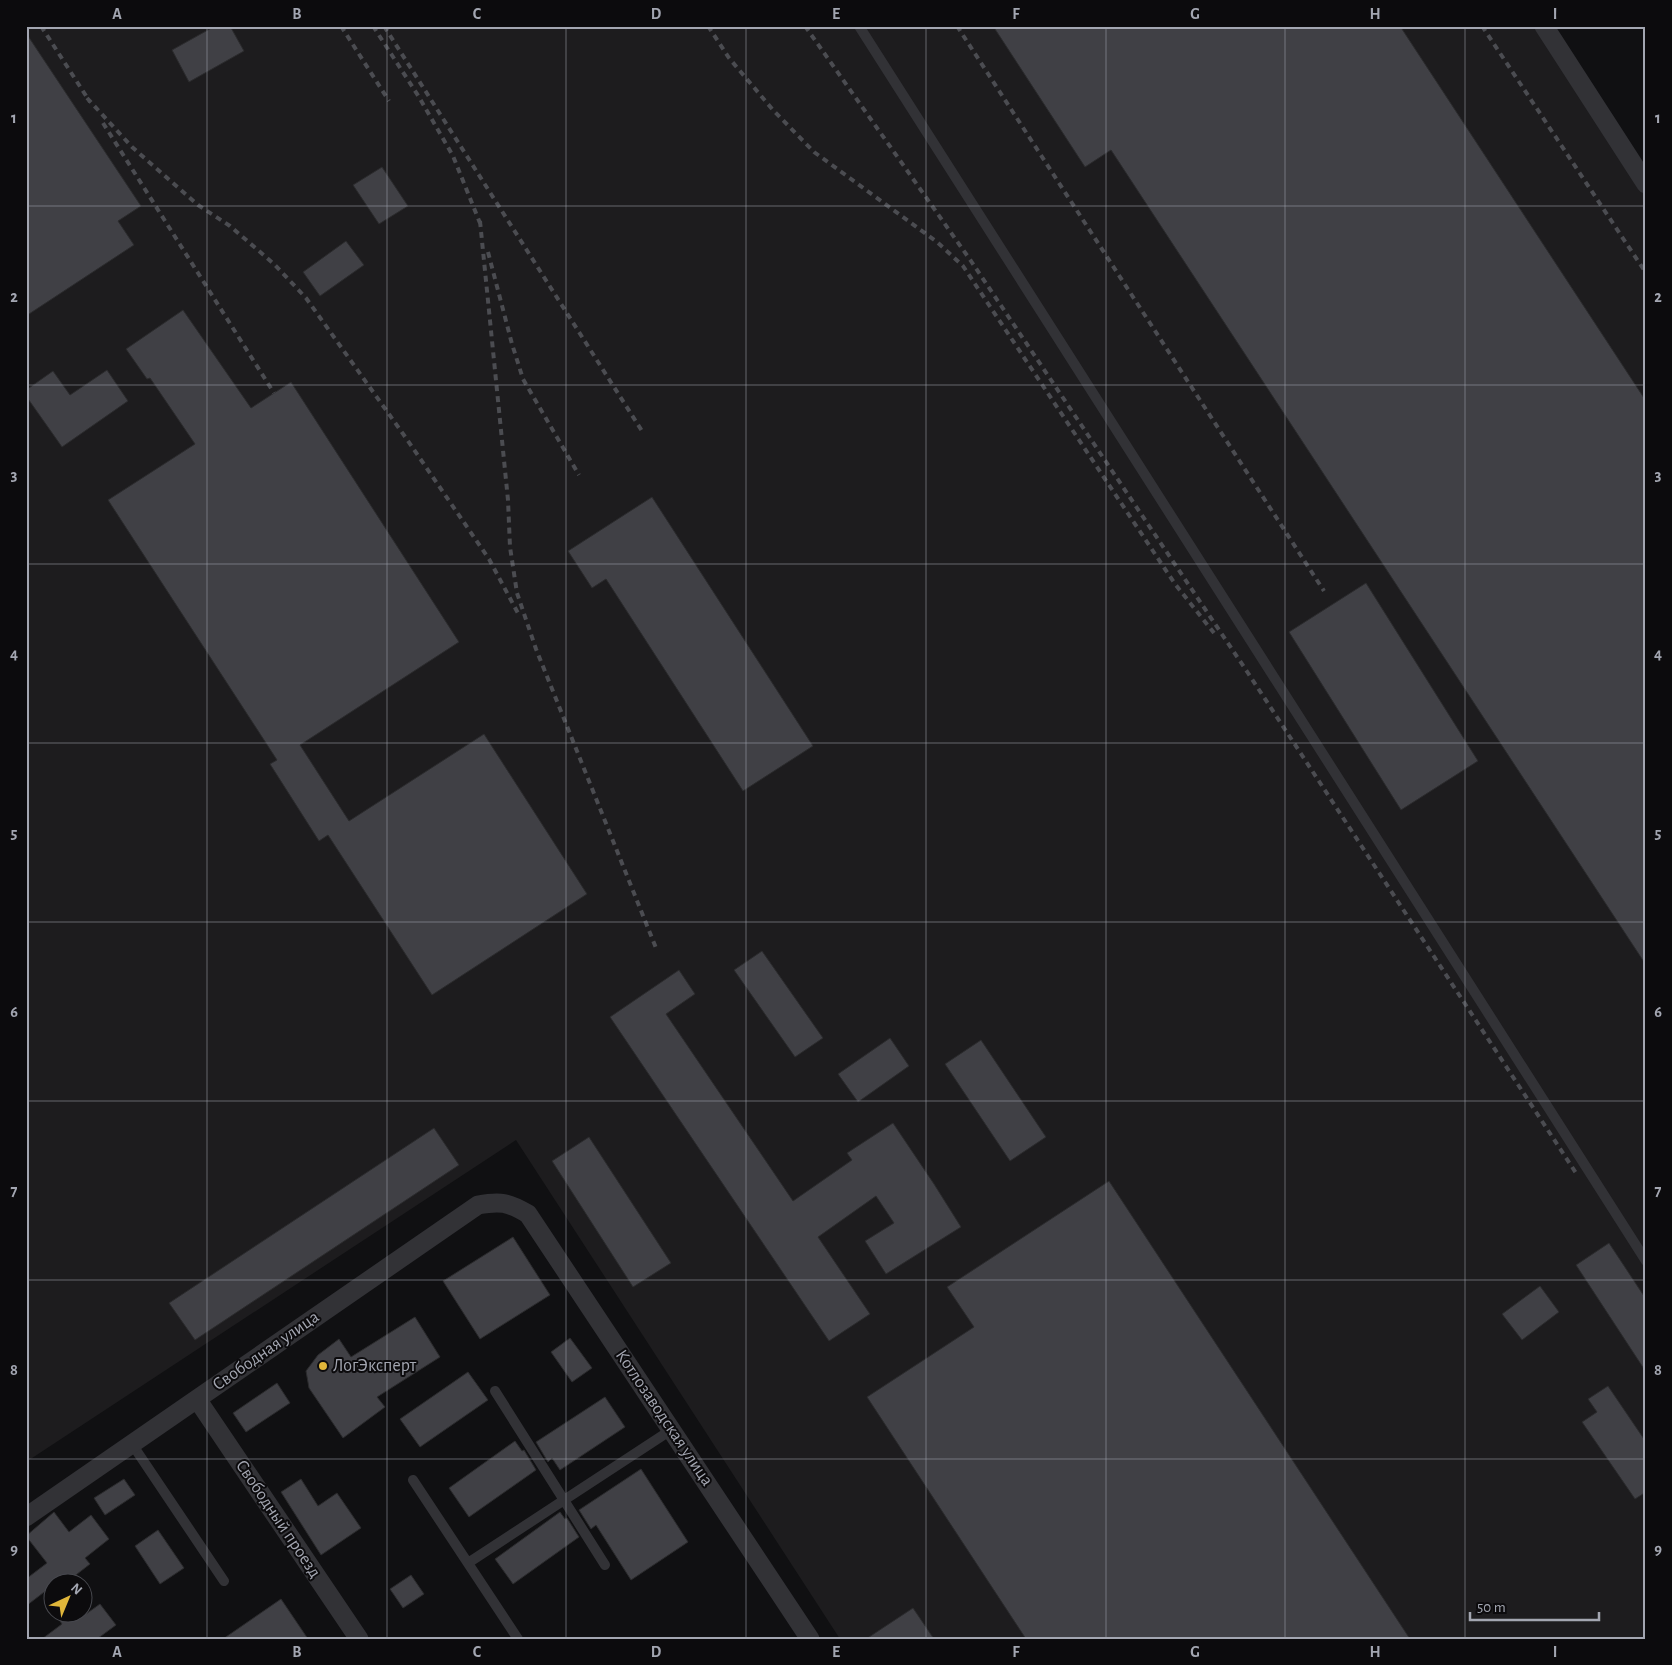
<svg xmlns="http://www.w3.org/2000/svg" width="1672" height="1665" font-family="'Alegreya Sans',sans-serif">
<rect width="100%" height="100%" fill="#101012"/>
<!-- built -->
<path fill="#1d1c1e" d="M26 26H1539L1646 190V1639H840L516 1140 26 1462Z"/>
<!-- building -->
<path fill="#404045" stroke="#2b2b2d" d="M215 26H230L244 51 189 82 172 50Z
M993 26H1400L1646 401V965L1111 150 1085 167Z
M26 33 141 206 118 221 134 245 26 316Z
M382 167 408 206 379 224 353 185Z
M346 241 364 265 320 296 303 272Z
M183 310 251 408 291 382 459 642 300 745 349 821 484 734 587 894 432 995 328 835 319 841 270 764 277 760 108 500 195 444 150 378 147 379 126 349Z
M107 370 128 401 62 447 26 396V390L53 371 70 395Z
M652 497 813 746 743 791 606 579 592 588 568 551Z
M1366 583 1478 761 1401 810 1289 632Z
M762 951 823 1038 795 1057 734 970Z
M679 970 695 994 666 1014 793 1201 852 1160 847 1153 893 1123 934 1184 961 1227 886 1274 865 1241 894 1223 876 1196 818 1237 870 1314 829 1341 610 1017Z
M890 1038 909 1066 858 1102 838 1074Z
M981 1040 1046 1137 1010 1161 945 1064Z
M434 1128 459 1165 195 1340 169 1303Z
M589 1137 671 1263 633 1287 552 1161Z
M1109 1181 1410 1639H1026L867 1397 974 1327 947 1287Z
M513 1237 550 1295 480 1339 443 1281Z
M1609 1243 1646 1299V1372L1576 1265Z
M1540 1286 1559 1312 1522 1340 1502 1314Z
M415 1317 440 1357 377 1397 385 1407 343 1438 309 1388 306 1371 318 1355 339 1339 351 1357Z
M570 1338 592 1368 572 1382 551 1352Z
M468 1372 488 1400 420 1447 400 1419Z
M277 1383 290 1403 246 1432 233 1413Z
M1608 1386 1646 1442V1492L1635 1499 1582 1422 1597 1412 1588 1399Z
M605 1397 625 1427 560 1470 552 1458 548 1462 536 1442Z
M515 1441 522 1451 524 1450 536 1470 469 1517 449 1488Z
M641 1469 688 1542 631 1580 596 1525 591 1529 579 1510Z
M124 1479 135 1495 105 1515 94 1498Z
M301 1479 318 1506 337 1493 361 1528 321 1555 281 1492Z
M54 1512 69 1532 91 1515 109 1539 85 1558 90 1564 72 1578 68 1574 57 1582H52V1586L26 1606V1579L47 1563 26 1536Z
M560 1512 565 1519 567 1518 579 1537 513 1584 495 1559Z
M158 1530 184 1568 160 1584 135 1546Z
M411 1575 424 1594 403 1608 390 1589Z
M281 1599 308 1639H223Z
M100 1604 116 1625 97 1639H42L62 1624 58 1618 66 1612H73L79 1619Z
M913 1608 934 1639H866Z"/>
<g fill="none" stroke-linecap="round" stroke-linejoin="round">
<!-- service -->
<path stroke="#323236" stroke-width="10" d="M859 26 1646 1261
M495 1391 605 1565
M132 1444 224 1581
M413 1480 518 1639
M468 1563 671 1430"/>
<!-- minor -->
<path stroke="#323236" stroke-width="19" d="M1544 26 1646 184
M197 1399 359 1639
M26 1517 478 1205C500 1201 508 1202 528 1214L810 1639"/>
<!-- rail -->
<path stroke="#4b4c51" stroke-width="4" stroke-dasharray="6 5" stroke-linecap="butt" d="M41 26 90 102
M341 26 389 101
M373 26 419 97 453 156 482 228
M384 26 642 431
M708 26 729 58 773 110 814 152 937 242 963 266 1175 584 1214 633
M805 26 971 261 1248 673 1576 1173
M957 26 1324 591
M1482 26 1646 273
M87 98 132 147 198 205 230 226 274 264 306 298 406 438 489 559 520 617
M103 123 274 393
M480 221 508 500 510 547 517 593 536 649 656 948
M488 252 512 344 523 379 579 475"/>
</g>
<!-- grid -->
<path fill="none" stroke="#a3a6b1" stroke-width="1" stroke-opacity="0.55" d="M207 26V1639M387 26V1639M566 26V1639M746 26V1639M926 26V1639M1106 26V1639M1285 26V1639M1465 26V1639M26 206H1646M26 385H1646M26 564H1646M26 743H1646M26 922H1646M26 1101H1646M26 1280H1646M26 1459H1646"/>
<!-- markers -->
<circle fill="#e0b63a" stroke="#0c0b0d" stroke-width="2" cx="323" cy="1366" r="5"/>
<g text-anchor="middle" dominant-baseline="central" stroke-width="4" stroke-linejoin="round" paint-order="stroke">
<!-- street labels -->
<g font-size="18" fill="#a3a6b1" stroke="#0c0b0d">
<text transform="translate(266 1351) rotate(-35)">Свободная улица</text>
<text transform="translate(664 1418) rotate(56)">Котлозаводская улица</text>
<text transform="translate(278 1519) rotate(56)">Свободный проезд</text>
</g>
<!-- poi labels -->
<g font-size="18" fill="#a3a6b1" stroke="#0c0b0d" text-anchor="start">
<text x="333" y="1366">ЛогЭксперт</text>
</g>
</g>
<!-- border -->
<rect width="1672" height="1665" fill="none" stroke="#0c0b0d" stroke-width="55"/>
<!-- north arrow -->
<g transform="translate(68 1598) rotate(44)"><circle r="24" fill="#0c0b0d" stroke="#48494f"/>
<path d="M0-4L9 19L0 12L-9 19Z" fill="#e0b63a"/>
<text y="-8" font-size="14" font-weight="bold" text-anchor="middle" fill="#a3a6b1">N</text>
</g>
<!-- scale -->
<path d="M1470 1612v8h129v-8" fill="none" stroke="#a3a6b1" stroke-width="2.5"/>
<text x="1477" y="1612" font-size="15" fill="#a3a6b1" stroke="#0c0b0d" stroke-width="4" paint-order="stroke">50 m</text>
<rect x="28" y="28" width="1616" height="1610" fill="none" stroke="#a3a6b1" stroke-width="2"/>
<g font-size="16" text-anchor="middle" font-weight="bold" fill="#a3a6b1">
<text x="117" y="19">A</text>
<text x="297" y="19">B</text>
<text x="477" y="19">C</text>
<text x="656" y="19">D</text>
<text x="836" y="19">E</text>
<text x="1016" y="19">F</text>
<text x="1195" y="19">G</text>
<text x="1375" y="19">H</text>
<text x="1555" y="19">I</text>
<text x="14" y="123">1</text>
<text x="1658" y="123">1</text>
<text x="14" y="302">2</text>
<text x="1658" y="302">2</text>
<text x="14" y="480">3</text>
<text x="1658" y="480">3</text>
<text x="14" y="659">4</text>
<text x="1658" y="659">4</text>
<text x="14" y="838">5</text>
<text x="1658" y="838">5</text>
<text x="14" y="1017">6</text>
<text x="1658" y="1017">6</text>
<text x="14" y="1196">7</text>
<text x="1658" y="1196">7</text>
<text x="14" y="1375">8</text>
<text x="1658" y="1375">8</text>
<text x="14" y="1554">9</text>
<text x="1658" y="1554">9</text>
<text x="117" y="1657">A</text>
<text x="297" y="1657">B</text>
<text x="477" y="1657">C</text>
<text x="656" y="1657">D</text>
<text x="836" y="1657">E</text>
<text x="1016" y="1657">F</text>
<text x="1195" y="1657">G</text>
<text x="1375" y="1657">H</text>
<text x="1555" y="1657">I</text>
</g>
</svg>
